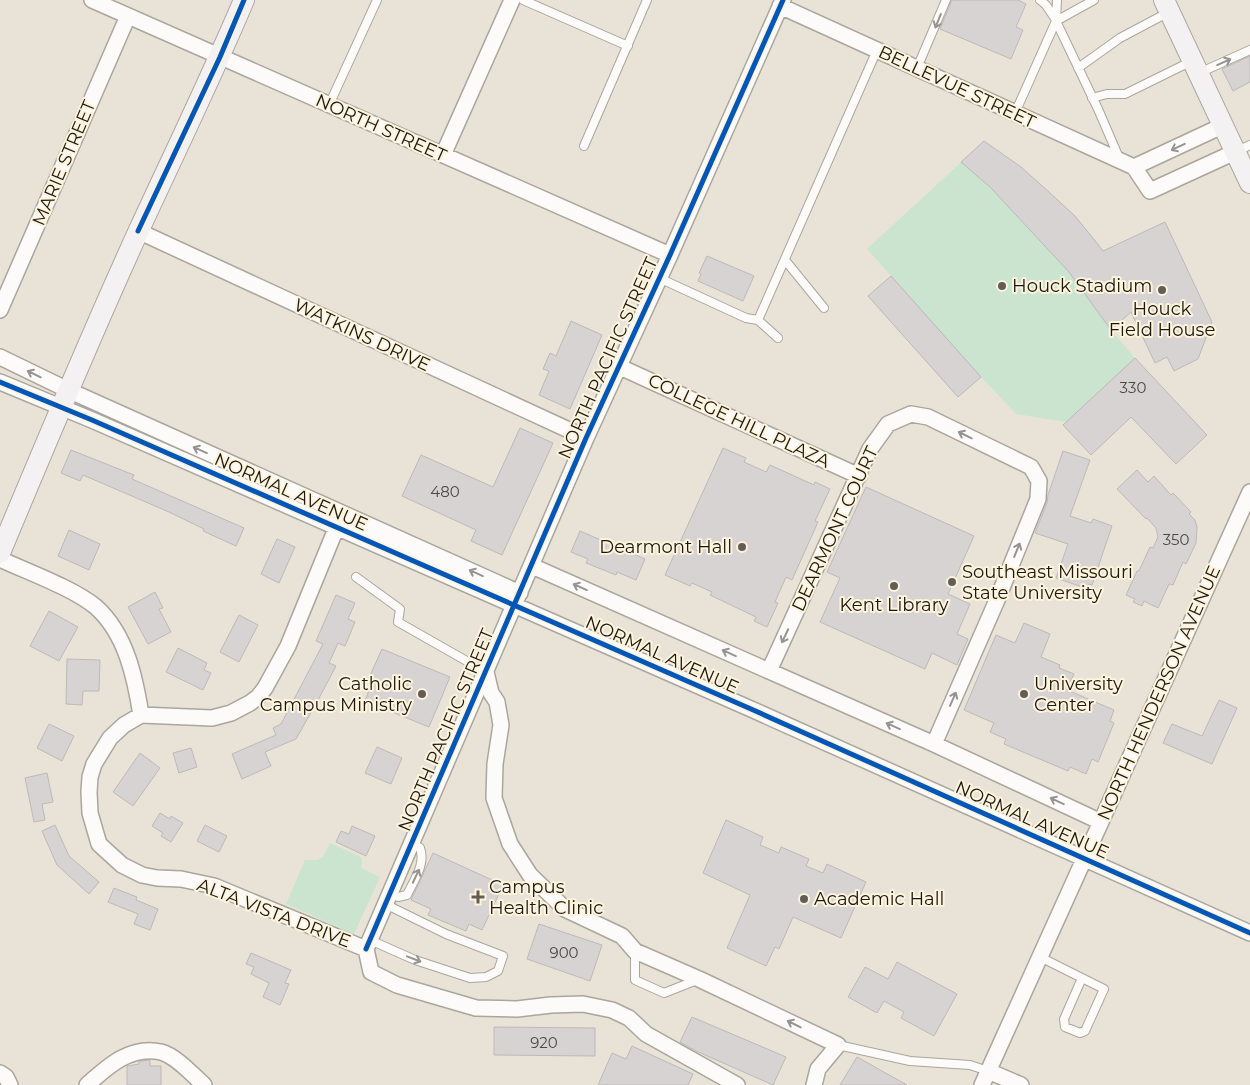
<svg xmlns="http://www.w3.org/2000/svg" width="1250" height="1085" font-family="Montserrat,sans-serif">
<rect width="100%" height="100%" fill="#e9e3d7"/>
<!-- green -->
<path fill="#cae4d0" d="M984 141C1034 177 1087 218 1118 273 1125 284 1130 296 1135 308L1111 330 1135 358 1066 422 1016 414 981 377 958 397 868 296 891 276 867 249Z
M330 843 359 856 362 859 361 868 380 877 354 934 286 904 305 860H317L323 857Z"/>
<!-- building -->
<path fill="#d8d3d3" stroke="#bcb9b8" d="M952 0H1018L1026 4 1016 27 1023 30 1011 59 940 29Z
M1250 56V82L1233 91 1222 69Z
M984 141 1021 167 1050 193 1075 216 1103 251 1165 222 1212 322 1198 359 1174 371 1167 357 1155 363 1131 312 1111 330 1069 272 990 187 961 162Z
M707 256 754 276 743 301 698 281 701 274 699 273Z
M891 276 981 377 958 397 868 296Z
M571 321 602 335 570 409 539 395 549 371 543 369 550 353 556 356Z
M1135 358 1207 435 1176 464 1131 417 1091 455 1063 425Z
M520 428 553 443 502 555 471 541 476 530 402 496 421 455 493 487Z
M723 448 746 458 744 462 766 472 770 465 814 485 815 482 830 489 815 521 818 522 792 580 786 577 775 602 778 603 767 627 754 621 756 617 710 595 712 592 692 583 690 586 665 575Z
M71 450 134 475 132 479 244 528 236 546 203 531 204 529 169 512 83 475 80 481 61 473Z
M1063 451 1090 460 1070 516 1091 523 1093 519 1112 526 1092 585 1089 584 1088 589 1056 578 1068 544 1035 533 1047 503 1048 495Z
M1137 470 1148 482 1154 476 1171 495 1173 493 1191 512 1189 514 1195 520 1197 527 1196 543 1186 564 1183 562 1173 585 1169 584 1158 608 1144 601 1142 606 1133 602 1135 599 1126 595 1137 571H1139L1150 547 1153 548 1158 537 1156 528 1147 518 1146 519 1117 489Z
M866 487 974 536 948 594 970 604 957 634 968 639 957 665 932 653 925 669 820 622 840 578 827 572Z
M69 530 100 544 89 570 58 556Z
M580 531 645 559 636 580 617 572 616 575 586 563 588 559 571 552Z
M277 539 295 547 279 583 261 574Z
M155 592 163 608 159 609 171 632 148 644 128 607Z
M336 595 355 603 348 619 355 622 345 646 338 643 329 663 336 666 317 702 296 739 265 752 271 766 242 779 232 754 276 735 273 728 281 724 323 644 316 641Z
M49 611 78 627 59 661 30 646Z
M239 615 258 625 239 662 220 652Z
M1024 623 1050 634 1041 657 1060 665 1059 668 1074 674 1067 690 1114 710 1110 721 1114 723 1098 762 1092 759 1086 774 1070 767 1068 771 1004 744 1006 739 990 732 994 723 964 710 996 635 1015 643Z
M178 648 207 663 204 670 211 673 203 690 166 672Z
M382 649 450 677 429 727 365 701 372 682 368 680Z
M67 659 100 660 99 691H83L82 705 66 704Z
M1219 700 1237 708 1212 764 1163 743 1172 724 1202 736Z
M49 724 74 736 62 761 37 748Z
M377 747 402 758 391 784 365 773Z
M191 748 197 767 179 773 173 753Z
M140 753 160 768 133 806 113 792Z
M47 773 53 802 42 804 45 820 34 822 25 778Z
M160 813 170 819 171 816 183 823 171 842 161 836 163 833 152 826Z
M726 820 763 837 760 845 779 853 781 847 809 859 806 866 823 873 827 864 866 882 841 938 793 917 779 949 775 947 766 966 727 948 750 895 703 873Z
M55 825 69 856 99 882 89 894 57 865 42 831Z
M205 825 227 836 219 852 197 841Z
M352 826 375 836 366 856 336 842 341 831 349 834Z
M433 853 503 885 482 930 469 924 466 931 428 915 431 909 411 900Z
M114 888 137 897 136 900 158 909 150 930 134 924 138 914 108 902Z
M539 924 602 945 590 981 527 959Z
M251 953 291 970 285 983 289 984 280 1005 263 997 269 983 251 974 254 967 246 964Z
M897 962 957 994 934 1036 901 1018 904 1012 884 1001 877 1013 848 997 865 967 888 979Z
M692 1017 786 1057 773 1085 696 1051 680 1042Z
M494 1027 595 1028V1056L494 1055Z
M632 1046 693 1074 688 1085H598L612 1053 626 1059Z
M857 1057 907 1085H840Z
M150 1060V1066H161V1085H127V1066L139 1064V1061H141Z"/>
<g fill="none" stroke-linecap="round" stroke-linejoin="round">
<!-- lane casing -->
<g stroke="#aaa69d" stroke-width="10">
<path id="lane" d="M523 0 628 46
M1040 0 1046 5 1056 20
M1057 0 1056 21 1098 109 1120 160
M917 68 946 0
M1078 68 1120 38 1169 12
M1199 73 1250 50
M1092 98 1107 94H1125L1192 61
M329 105 377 0
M1015 113 1056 21 1094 0
M584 146 647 0
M1237 151 1250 145
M785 260 824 308
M659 278 746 318 758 320 877 50
M758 320 778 338
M356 577 400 609 398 622 486 672
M390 893 398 897 407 895C414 880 426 864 420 848L412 843
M370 940 415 960 470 978 486 977 498 971 503 956 446 934 385 904
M635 951V980L664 993 697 980
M1040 957 1104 989 1085 1031 1080 1033 1065 1027 1064 1019 1082 978
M838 1045 910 1061 970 1065 988 1071"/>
</g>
<!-- street casing -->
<g stroke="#aaa69d" stroke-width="18">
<path id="street" d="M92 0 670 255
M780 6 1134 167 1150 191 1235 152
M443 155 512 0
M1134 167 1222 126
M138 231 586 438
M0 310 128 16
M0 357 68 390 520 593
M620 367 859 476
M0 382 92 420 751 709 1250 933
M342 514 288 646 265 688 258 697 250 703 231 713 212 718 141 715 124 725 110 738 94 764 90 777 89 792 90 813 99 844 122 865 142 875 157 878 181 879 214 886 366 949
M0 559C28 572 73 588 96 607 126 634 135 677 141 715
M532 566 934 744 1101 822
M769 671 870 449 888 424 911 414 928 417 1031 467 1039 481 1038 499 997 600 934 744
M486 672 491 693 497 702 501 725 495 764 494 798 510 844 530 875 565 909 622 936 635 951 699 979 838 1045 818 1069 814 1085
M366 949 586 438 670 255 783 0
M366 949 371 972 397 985 476 1008 517 1009 551 1005 583 1004 612 1010 629 1018 646 1034 737 1085
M988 1071 1021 1085
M0 1073 6 1077 10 1085
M87 1085C108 1066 131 1045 161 1052 176 1056 193 1075 204 1085
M982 1085 1250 492"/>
</g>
<!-- secondary casing -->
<g stroke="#aaa69d" stroke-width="22">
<path id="secondary" d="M1164 0 1250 183
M0 553C45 445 90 337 139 230 174 154 211 78 244 0"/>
</g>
<!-- lane -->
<use href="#lane" stroke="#fcfbf9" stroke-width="8"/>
<!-- street -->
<use href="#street" stroke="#fcfbf9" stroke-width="15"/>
<!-- secondary -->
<use href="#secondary" stroke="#f4f1f3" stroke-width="20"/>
<!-- cycleway casing -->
<g stroke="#fef3dc" stroke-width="8">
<path id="cycleway" d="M138 231 220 57 244 0
M0 382 92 420 751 709 1250 933
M366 949 586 438 670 255 783 0"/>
</g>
<!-- cycleway -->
<use href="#cycleway" stroke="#0057b8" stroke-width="5"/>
</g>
<!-- one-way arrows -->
<defs><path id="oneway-shaft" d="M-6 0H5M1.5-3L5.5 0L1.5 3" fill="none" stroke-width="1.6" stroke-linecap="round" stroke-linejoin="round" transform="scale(1.25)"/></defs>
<g stroke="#969490">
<use href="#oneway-shaft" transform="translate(938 21) rotate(112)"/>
<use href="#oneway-shaft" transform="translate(1224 62) rotate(-24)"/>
<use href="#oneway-shaft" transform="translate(1178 147) rotate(155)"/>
<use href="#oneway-shaft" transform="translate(34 374) rotate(-154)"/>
<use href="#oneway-shaft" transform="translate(965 435) rotate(-154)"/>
<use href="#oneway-shaft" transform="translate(200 450) rotate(-156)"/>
<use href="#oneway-shaft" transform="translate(1017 550) rotate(-68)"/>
<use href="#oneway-shaft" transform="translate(476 573) rotate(-156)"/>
<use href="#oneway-shaft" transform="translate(580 587) rotate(-156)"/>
<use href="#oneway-shaft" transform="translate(785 636) rotate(115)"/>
<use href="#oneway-shaft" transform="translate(729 653) rotate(-156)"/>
<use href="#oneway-shaft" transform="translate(953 699) rotate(-66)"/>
<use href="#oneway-shaft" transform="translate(893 726) rotate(-156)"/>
<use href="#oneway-shaft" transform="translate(1057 801) rotate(-155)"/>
<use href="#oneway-shaft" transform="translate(416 876) rotate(-65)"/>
<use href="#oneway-shaft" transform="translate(414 959) rotate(21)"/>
<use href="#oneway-shaft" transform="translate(794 1024) rotate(-154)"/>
</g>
<!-- markers -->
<g fill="#625e55" stroke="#fef3dc" stroke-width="2">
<circle cx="1002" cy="286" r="5"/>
<circle cx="1162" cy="290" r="5"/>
<circle cx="742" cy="547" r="5"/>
<circle cx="952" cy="582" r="5"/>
<circle cx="894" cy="586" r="5"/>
<circle cx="422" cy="694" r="5"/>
<circle cx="1024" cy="694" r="5"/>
<path d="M475.5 889.5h5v5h5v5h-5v5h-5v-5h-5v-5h5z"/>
<circle cx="804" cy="899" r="5"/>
</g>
<g text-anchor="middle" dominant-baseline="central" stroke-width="4" stroke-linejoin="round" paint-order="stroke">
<!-- number labels -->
<g font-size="15" fill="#4c4842">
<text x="1133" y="387">330</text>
<text x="445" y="491">480</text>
<text x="1176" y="539">350</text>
<text x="564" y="952">900</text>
<text x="544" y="1042">920</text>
</g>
<!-- street labels -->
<g font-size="18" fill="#1a170f" stroke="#fef3dc">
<text transform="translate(957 87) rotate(25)">BELLEVUE STREET</text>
<text transform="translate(381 128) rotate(24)">NORTH STREET</text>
<text transform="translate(64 163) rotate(-67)">MARIE STREET</text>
<text transform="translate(362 335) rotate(25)">WATKINS DRIVE</text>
<text transform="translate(608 358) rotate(-66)">NORTH PACIFIC STREET</text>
<text transform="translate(739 421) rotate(25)">COLLEGE HILL PLAZA</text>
<text transform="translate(291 492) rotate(24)">NORMAL AVENUE</text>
<text transform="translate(835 529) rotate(-65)">DEARMONT COURT</text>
<text transform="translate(662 655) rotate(24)">NORMAL AVENUE</text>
<text transform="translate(1159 693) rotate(-66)">NORTH HENDERSON AVENUE</text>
<text transform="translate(446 730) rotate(-67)">NORTH PACIFIC STREET</text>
<text transform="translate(1032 820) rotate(24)">NORMAL AVENUE</text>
<text transform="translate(274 913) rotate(21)">ALTA VISTA DRIVE</text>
</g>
<!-- poi labels -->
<g font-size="18" fill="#1a170f" stroke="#fef3dc" text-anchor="start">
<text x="1012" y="286">Houck Stadium</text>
<text x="1162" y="309" text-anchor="middle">Houck<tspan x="1162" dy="21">Field House</tspan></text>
<text x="732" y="547" text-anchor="end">Dearmont Hall</text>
<text x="962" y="572">Southeast Missouri<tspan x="962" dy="21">State University</tspan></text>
<text x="894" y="605" text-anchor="middle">Kent Library</text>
<text x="412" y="684" text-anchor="end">Catholic<tspan x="412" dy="21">Campus Ministry</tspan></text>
<text x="1034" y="684">University<tspan x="1034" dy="21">Center</tspan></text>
<text x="489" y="887">Campus<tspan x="489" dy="21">Health Clinic</tspan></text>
<text x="814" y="899">Academic Hall</text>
</g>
</g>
</svg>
